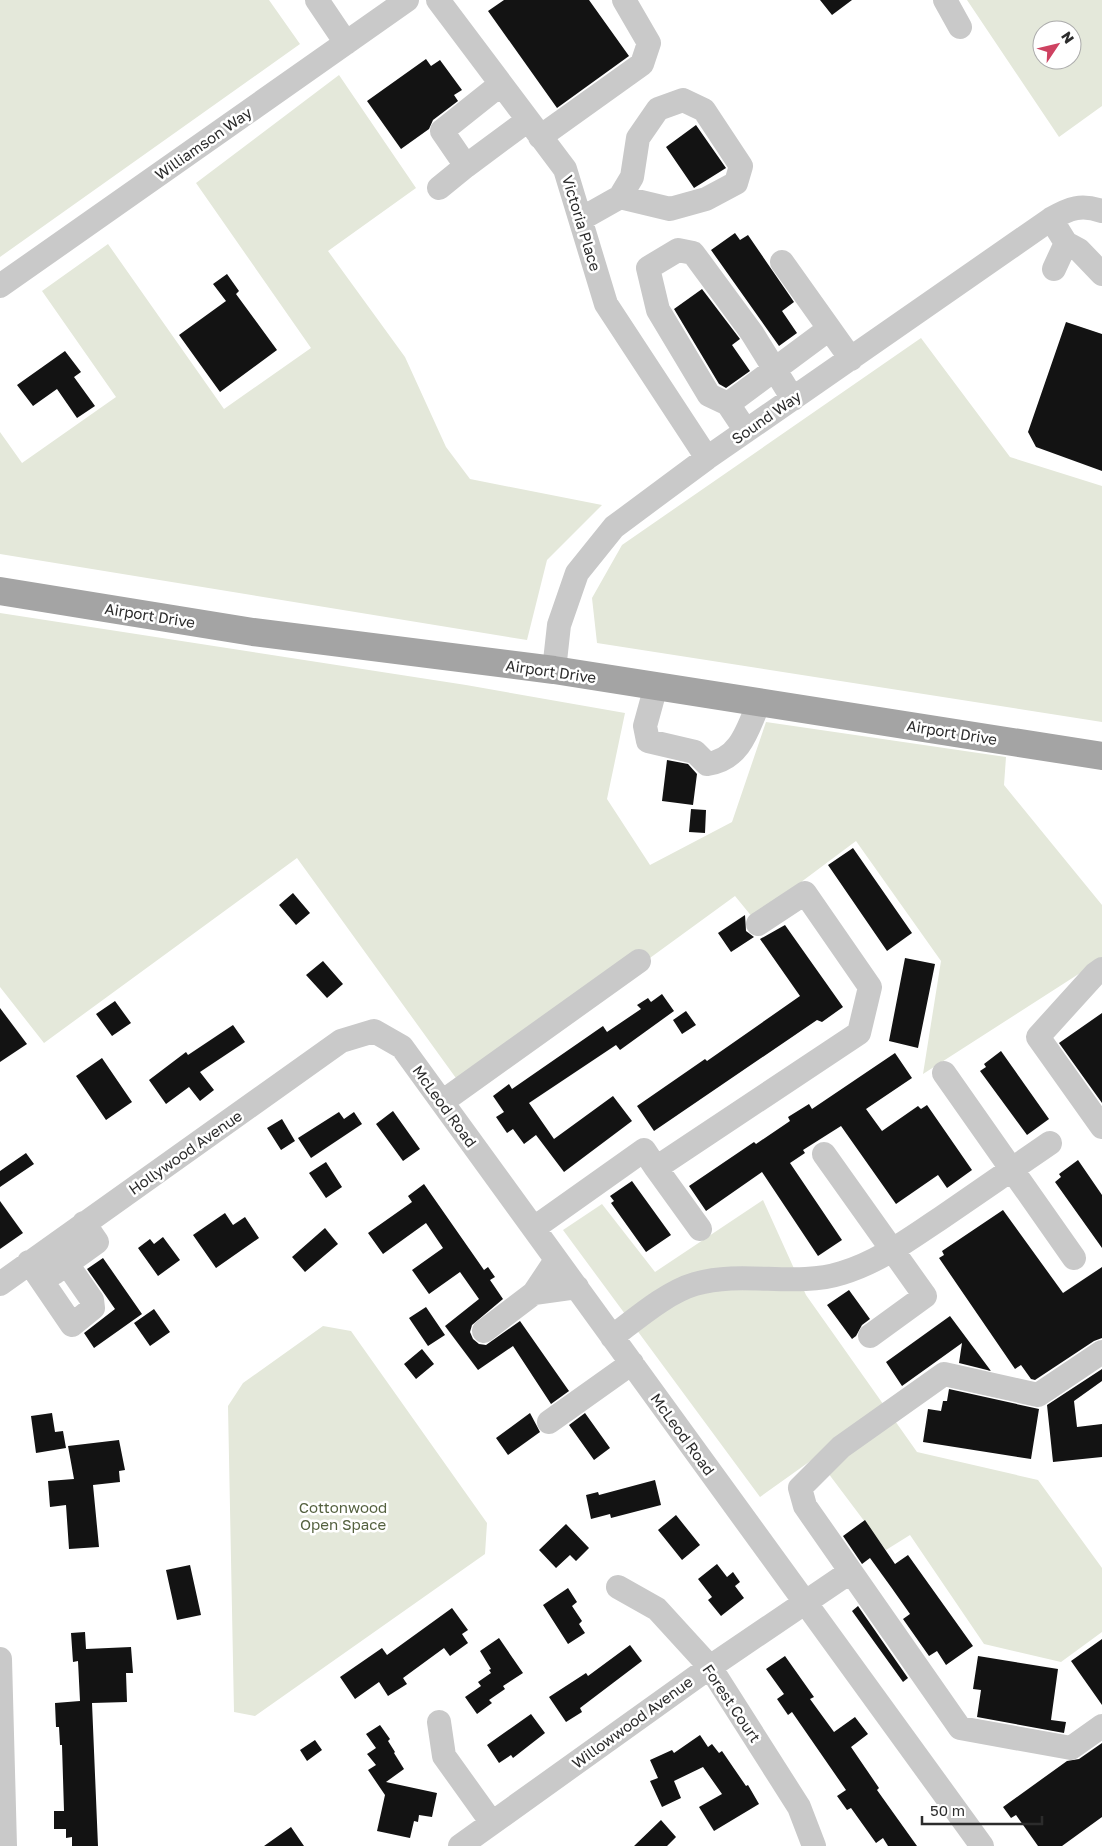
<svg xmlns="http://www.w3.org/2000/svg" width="1102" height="1846" font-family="'Golos Text',sans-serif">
<rect width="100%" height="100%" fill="#fff"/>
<!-- green -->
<path fill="#e4e8da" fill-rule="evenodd" d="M0 0H269L300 44 0 257Z
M967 0H1102V106L1059 137ZM1042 30H1072V60H1042Z
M339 75 416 188 328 251 405 357 446 447 470 479 602 505 547 560 527 640 0 554V432L22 463 116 397 42 291 108 244 224 409 311 348 196 183Z
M921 338 1010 457 1102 486V722L597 643 592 598 622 545Z
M0 613 466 685 625 713 607 799 650 865 732 822 766 722 1006 757 1004 785 1102 905V959L923 1074 941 961 856 841 753 918 735 896 466 1092 297 858 44 1043 0 987Z
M763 1200 806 1295 917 1452 1038 1480 1102 1568V1632L1061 1662 984 1644 910 1535 886 1550 816 1457 760 1497 563 1230 602 1204 655 1272Z
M323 1326 351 1331 487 1523 485 1554 255 1716 234 1712 228 1406 243 1383Z"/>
<!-- building -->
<path fill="#131313" d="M504 0H589L629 56 557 108 488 11Z
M820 0H852L832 15Z
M426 59 431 66 440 60 462 90 454 95 458 101 433 120 429 129 401 149 367 101Z
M696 125 726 168 694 188 666 147Z
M735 233 740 240 748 235 794 302 782 311 797 333 779 346 711 250Z
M227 274 239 291 236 294 277 350 220 392 179 335 226 301 213 284Z
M702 289 740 339 732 345 750 371 726 388 719 384 674 309Z
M1066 322 1102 334V471L1036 447 1028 432Z
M65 351 81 372 74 377 95 406 77 418 57 389 33 406 17 385Z
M667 760 688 764 697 774 693 805 662 801Z
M691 809 706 810 705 833 689 832Z
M853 848 912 933 887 951 828 865Z
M293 893 310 913 296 925 279 905Z
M745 915 746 931 754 937 731 952 718 933Z
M785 925 843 1007 822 1022 817 1020 654 1131 637 1106 705 1059 707 1061 800 996 760 939Z
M905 958 935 964 918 1048 889 1041Z
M323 961 343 984 327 998 306 975Z
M662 994 674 1011 620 1050 616 1045 529 1103 554 1139 613 1096 632 1121 564 1172 536 1135 524 1144 513 1129 507 1133 496 1117 504 1112 493 1096 509 1084 512 1089 603 1026 607 1032 641 1009 637 1005 648 998 651 1002Z
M115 1001 131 1023 112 1036 96 1014Z
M0 1008 27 1044 0 1062Z
M686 1011 696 1025 682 1034 673 1020Z
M1102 1013V1103L1059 1043Z
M233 1025 245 1042 200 1072 214 1090 200 1101 189 1087 166 1104 149 1080 186 1052 188 1055Z
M1001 1051 1049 1119 1027 1135 980 1071 986 1067 984 1064Z
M895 1053 912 1078 866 1109 882 1131 918 1106 921 1109 927 1105 972 1170 947 1188 938 1175 896 1204 841 1126 803 1150 805 1153 790 1163 842 1240 818 1256 762 1172 706 1211 689 1186 754 1142 756 1144 790 1121 788 1117 809 1104 812 1109Z
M102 1058 132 1102 106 1120 76 1076Z
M393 1111 420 1149 403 1161 376 1124Z
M339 1112 344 1119 354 1112 362 1124 311 1158 298 1138Z
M282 1119 295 1141 281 1150 267 1128Z
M26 1153 34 1164 0 1187V1171Z
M1078 1160 1102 1195V1248L1055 1182 1061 1177 1059 1174Z
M326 1162 342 1187 326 1198 309 1173Z
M632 1181 671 1235 646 1252 611 1203 614 1201 610 1196Z
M424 1184 484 1270 488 1267 495 1277 490 1280 503 1299 472 1325 470 1332 473 1339 479 1344 486 1345 520 1321 569 1391 551 1404 513 1346 478 1370 445 1326 479 1299 460 1272 429 1294 412 1270 443 1248 426 1223 383 1254 368 1233 412 1202 408 1196Z
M0 1201 23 1233 0 1249Z
M1003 1210 1063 1293 1102 1267V1338L1094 1341 1035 1380 1031 1379 1021 1365 1015 1369 939 1258 944 1255 942 1251Z
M225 1213 233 1225 245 1217 259 1238 216 1268 193 1235Z
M325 1228 338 1244 305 1272 292 1257Z
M163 1237 180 1260 158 1276 138 1248 150 1239 154 1244Z
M103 1258 142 1314 94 1348 84 1333 115 1309 87 1269Z
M849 1290 870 1319 862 1325 856 1336 852 1339 827 1305Z
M426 1307 445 1335 428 1346 409 1318Z
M154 1309 170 1332 150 1346 134 1323Z
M950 1316 991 1371 959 1363 962 1343 902 1386 886 1362Z
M422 1349 434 1364 416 1379 404 1364Z
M1102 1369V1381L1074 1401 1077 1427 1102 1424V1457L1053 1462 1047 1405Z
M949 1389 1039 1409 1031 1459 923 1442 928 1409 941 1411 943 1401H947Z
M52 1413 55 1432 63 1431 66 1448 36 1453 31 1416Z
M530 1413 540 1432 508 1455 496 1438Z
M585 1413 610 1448 594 1460 569 1425Z
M119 1440 125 1470 119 1471 120 1482 93 1485 99 1547 69 1549 66 1505 50 1507 48 1481 74 1479 68 1446Z
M655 1480 661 1505 611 1518 610 1514 591 1519 586 1495 598 1492 599 1495Z
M676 1515 700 1545 682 1560 658 1530Z
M865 1520 895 1564 908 1555 973 1646 946 1665 937 1651 929 1656 903 1619 910 1614 891 1587 870 1558 862 1564 843 1536Z
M566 1524 589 1548 576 1561 570 1555 556 1568 539 1550Z
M717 1564 727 1577 733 1572 740 1582 735 1586 744 1598 721 1616 708 1600 712 1597 698 1579Z
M190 1565 201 1615 177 1620 166 1570Z
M568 1588 577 1602 572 1606 582 1621 579 1624 585 1633 568 1644 543 1605Z
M858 1606 908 1678 903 1682 852 1611Z
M452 1608 468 1630 462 1634 468 1643 450 1656 444 1648 403 1678 407 1684 388 1696 379 1682 355 1699 340 1677 382 1648 387 1655Z
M85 1632 86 1649 131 1647 133 1673H126L127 1702 92 1703 98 1846H72V1837L66 1838V1829H54V1811H64L62 1745H60L59 1727H56L55 1703 80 1701 78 1661 73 1662 71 1633Z
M499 1638 523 1673 503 1686 505 1689 489 1700 492 1703 477 1714 465 1697 481 1686 478 1682 491 1673 489 1670 491 1669 480 1651Z
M1102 1639V1705L1071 1661Z
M630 1645 642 1661 580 1708 582 1712 566 1722 549 1697 586 1673 588 1676Z
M785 1656 814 1697 810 1699 834 1732 855 1717 868 1734 851 1747 879 1788 877 1790 917 1846H888L883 1838 876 1843 851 1808 847 1810 837 1796 846 1790 792 1712 788 1715 777 1699 784 1694 766 1669Z
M978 1656 1058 1669 1051 1720 1066 1722 1064 1733 977 1717 981 1690 973 1689Z
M531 1714 545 1733 513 1758 511 1755 499 1763 487 1745Z
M380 1725 390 1739 388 1741 395 1752 394 1753 404 1769 386 1782 437 1793 432 1817 419 1815 418 1822 414 1821 410 1838 377 1831 385 1795 368 1770 376 1765 367 1754 376 1748 366 1734Z
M700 1735 708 1747 712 1744 719 1753 722 1751 746 1786 748 1785 759 1804 714 1831 699 1807 722 1794 703 1767 674 1781 681 1798 662 1807 650 1781 658 1778 650 1760 672 1750 674 1753Z
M315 1740 322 1750 307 1761 300 1750Z
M1102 1743V1817L1062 1846H1038L1016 1815 1011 1818 1003 1807 1067 1761 1079 1759Z
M661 1820 676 1837 667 1846H634Z
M291 1827 304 1846H264Z"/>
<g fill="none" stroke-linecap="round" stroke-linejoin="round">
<!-- minor -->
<path stroke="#c9c9c9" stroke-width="24" d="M317 0 346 43
M438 0 565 169 606 304 707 458
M945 0 960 27
M540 137 642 64 649 43 624 0
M466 166 528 120
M439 188 466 166 442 131 501 84
M581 219 620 197 670 209 706 199 736 183 741 166 704 110 683 100 658 109 638 138 632 177 620 197
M1051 219 1066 243 1054 269
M1066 243 1079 250 1102 274
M782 262 851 359
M0 286 407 0
M728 404 829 329
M746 431 728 404 709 395 658 310 648 268 678 250 693 253 752 333 793 399
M554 670 559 625 577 573 614 527 707 458 1051 219C1070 208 1081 204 1102 211
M656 686 645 726 648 741 695 752 707 764C740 760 748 729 759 702
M1102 969 1095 974 1038 1037 1102 1127
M944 1073 1074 1258
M442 1102 639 961
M824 1154 925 1296 870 1336
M656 1168 700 1229
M534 1228 644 1150 656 1168 859 1033 870 987 805 893 758 924
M556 1260 534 1293 577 1287
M29 1262 72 1325 93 1308 92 1300 67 1264
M54 1273 97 1242 84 1223
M0 1284 341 1041 374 1031 402 1047 982 1846
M484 1331 534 1293
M612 1337C636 1319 667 1292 695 1284 743 1270 795 1288 842 1273 879 1262 909 1239 941 1218 977 1193 1014 1168 1050 1143
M1102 1352 1038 1395 944 1374 841 1447 800 1488 805 1506 960 1728 1071 1748 1102 1726
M549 1422 632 1363
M618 1587 657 1609 710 1667 799 1807 814 1846
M0 1659 5 1846
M439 1722 444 1756 492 1823
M460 1846 710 1667 850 1572"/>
<!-- major -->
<path stroke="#a4a4a4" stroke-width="28" d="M0 591 253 632 554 670 1102 756"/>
</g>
<g text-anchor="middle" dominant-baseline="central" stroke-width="5" stroke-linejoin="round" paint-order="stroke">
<!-- street labels -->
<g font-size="15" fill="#2c2c2c" stroke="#fff">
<text transform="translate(203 143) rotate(-35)">Williamson Way</text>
<text transform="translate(582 223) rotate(73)">Victoria Place</text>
<text transform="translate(766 417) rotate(-35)">Sound Way</text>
<text transform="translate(150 615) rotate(9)">Airport Drive</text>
<text transform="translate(551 671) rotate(8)">Airport Drive</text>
<text transform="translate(952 732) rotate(9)">Airport Drive</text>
<text transform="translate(445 1106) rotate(54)">McLeod Road</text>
<text transform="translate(185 1152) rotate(-35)">Hollywood Avenue</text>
<text transform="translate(683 1434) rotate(54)">McLeod Road</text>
<text transform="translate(732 1703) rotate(56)">Forest Court</text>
<text transform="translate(632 1722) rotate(-36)">Willowwood Avenue</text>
</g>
<!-- park labels -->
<g font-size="15" fill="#54613f" stroke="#fff">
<text x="343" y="1507">Cottonwood<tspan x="343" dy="17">Open Space</tspan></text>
</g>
</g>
<!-- north arrow -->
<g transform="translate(1057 45) rotate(55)"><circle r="24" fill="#ffffff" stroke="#ababab"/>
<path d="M0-4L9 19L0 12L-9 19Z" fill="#ce4261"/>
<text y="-8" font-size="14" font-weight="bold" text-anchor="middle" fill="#2c2c2c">N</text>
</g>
<!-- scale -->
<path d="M922 1816v8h120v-8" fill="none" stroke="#2c2c2c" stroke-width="2.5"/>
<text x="930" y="1816" font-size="15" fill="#2c2c2c" stroke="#ffffff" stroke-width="4" paint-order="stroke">50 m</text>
</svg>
